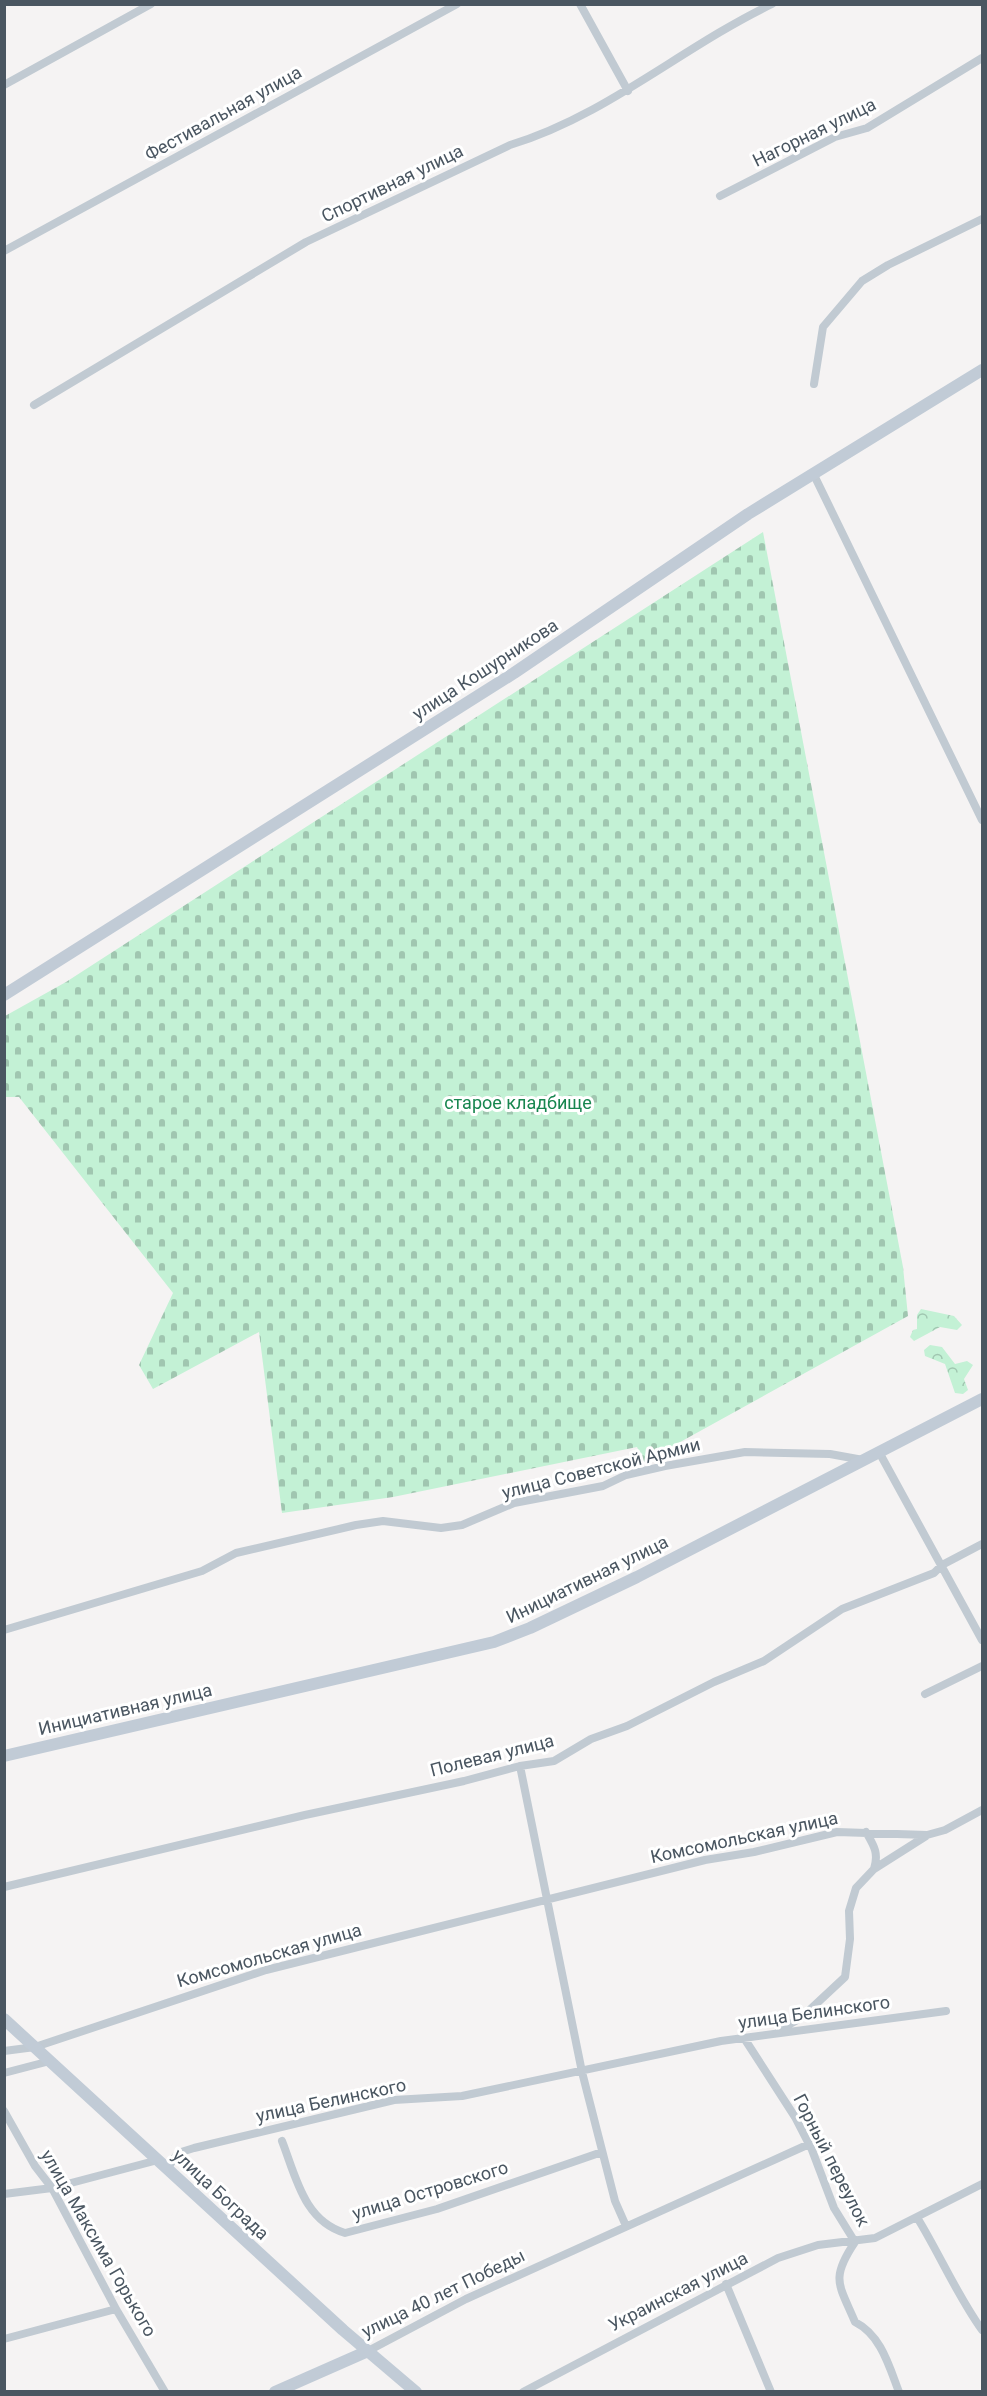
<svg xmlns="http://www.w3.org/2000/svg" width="987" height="2396" font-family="Roboto,sans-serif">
<defs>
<pattern id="forest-crowns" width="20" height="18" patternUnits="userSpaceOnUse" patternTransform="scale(1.5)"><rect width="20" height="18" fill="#c3f1d5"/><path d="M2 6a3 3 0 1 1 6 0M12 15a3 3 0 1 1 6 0" fill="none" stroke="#a0c6b0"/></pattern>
<pattern id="cemetery-stones" width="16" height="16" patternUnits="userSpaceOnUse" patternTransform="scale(1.5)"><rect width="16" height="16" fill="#c3f1d5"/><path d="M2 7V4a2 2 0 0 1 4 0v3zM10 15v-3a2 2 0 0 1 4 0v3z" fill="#a0c6b0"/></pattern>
</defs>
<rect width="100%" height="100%" fill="#f5f3f3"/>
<!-- forest -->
<path fill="url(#forest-crowns)" d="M921 1309 954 1316 962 1325 957 1330 940 1327 914 1341 910 1337 913 1330 917 1329V1315Z
M930 1345 942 1347 955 1364 967 1361 973 1365 964 1379 968 1390 963 1394 955 1393 945 1364 925 1356 924 1350Z"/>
<!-- cemetery -->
<path fill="url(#cemetery-stones)" d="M763 532 903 1267 908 1316 644 1462 637 1447 393 1497 282 1513 259 1332 153 1389 139 1365 173 1293 19 1097H5V1016L66 982Z"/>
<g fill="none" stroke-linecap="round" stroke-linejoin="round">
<!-- street -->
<path stroke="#c1cad2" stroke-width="8" d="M580 4 628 91
M4 85 151 4
M720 196 835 137 867 128 982 58
M4 251 457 4
M814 384 823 327 862 281 888 265 982 219
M34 405 306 242 510 145C606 116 682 47 772 4
M813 473 982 820
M879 1452 982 1640
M4 1630 202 1571 236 1553 356 1525 383 1521 441 1528 462 1525 514 1503 603 1486 626 1475 665 1466 745 1452 830 1454 863 1460
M925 1694 982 1666
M520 1766 582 2072 615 2201 626 2226
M866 1832C874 1846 879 1853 874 1869
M4 1887 305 1815 464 1781 520 1766 554 1761 591 1739 627 1726 714 1682 764 1661 842 1609 934 1573 942 1565 982 1544
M779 2030 801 2018 845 1977 850 1939 849 1911 856 1888 874 1869 926 1836
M744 2038 795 2117 812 2150 834 2208 855 2242C830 2279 839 2284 855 2322 881 2335 889 2366 899 2392
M4 2051 35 2047 266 1970 705 1860 754 1852 837 1832 927 1835 945 1830 982 1810
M4 2073 50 2061
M4 2111 35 2166 52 2188 116 2309 165 2392
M282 2141C296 2177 304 2221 345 2233L437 2209 602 2152
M167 2169 178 2153 194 2148 394 2100 462 2096 721 2041 946 2011
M4 2194 52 2188 158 2160
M918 2219C940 2255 957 2295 982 2330
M726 2284 771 2392
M4 2339 116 2309
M368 2351 466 2299 807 2145
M523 2392 778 2258 818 2245 875 2238 982 2184"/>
<!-- secondary -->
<path stroke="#c1cbd6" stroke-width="12" d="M4 995 514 673 748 514 982 370
M4 1756 494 1642 530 1628 637 1577 982 1399
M4 2019 343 2330 416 2392
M275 2392 368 2351"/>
</g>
<g text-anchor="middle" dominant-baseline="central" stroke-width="6" stroke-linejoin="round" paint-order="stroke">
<!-- street labels -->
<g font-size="18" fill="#4a5661" stroke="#fff">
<text transform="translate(223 113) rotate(-29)">Фестивальная улица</text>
<text transform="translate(814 132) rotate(-26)">Нагорная улица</text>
<text transform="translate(392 183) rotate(-26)">Спортивная улица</text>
<text transform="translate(485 669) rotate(-33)">улица Кошурникова</text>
<text transform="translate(601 1468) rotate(-14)">улица Советской Армии</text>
<text transform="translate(587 1579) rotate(-26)">Инициативная улица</text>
<text transform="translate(125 1709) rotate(-13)">Инициативная улица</text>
<text transform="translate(492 1755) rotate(-14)">Полевая улица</text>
<text transform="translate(744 1837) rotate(-12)">Комсомольская улица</text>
<text transform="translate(269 1955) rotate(-16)">Комсомольская улица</text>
<text transform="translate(814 2012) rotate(-8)">улица Белинского</text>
<text transform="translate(331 2100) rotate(-12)">улица Белинского</text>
<text transform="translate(832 2160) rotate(63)">Горный переулок</text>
<text transform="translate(430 2190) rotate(-17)">улица Островского</text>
<text transform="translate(221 2194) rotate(43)">улица Бограда</text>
<text transform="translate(99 2243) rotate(60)">улица Максима Горького</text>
<text transform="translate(678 2291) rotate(-27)">Украинская улица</text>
<text transform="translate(443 2293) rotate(-26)">улица 40 лет Победы</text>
</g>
<!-- park labels -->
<g font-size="18" fill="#17864f" stroke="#fff">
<text x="518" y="1102">старое кладбище</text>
</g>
</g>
<!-- border -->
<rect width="987" height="2396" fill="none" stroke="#4a5661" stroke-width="12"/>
</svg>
